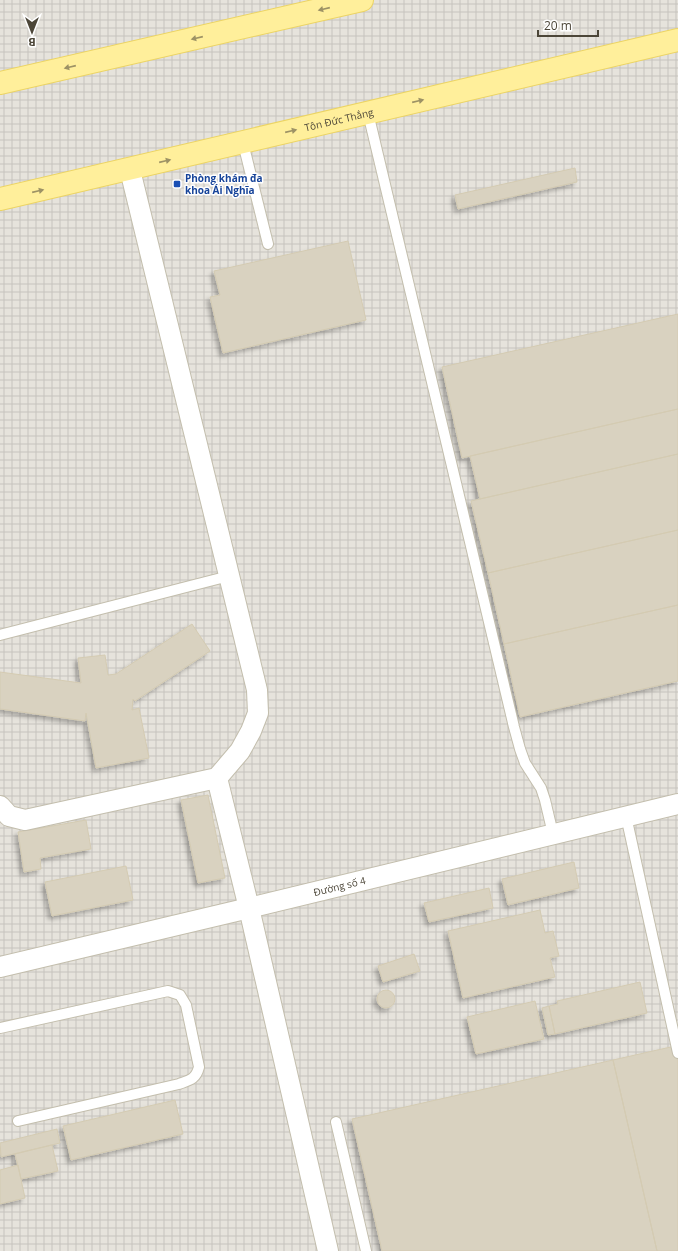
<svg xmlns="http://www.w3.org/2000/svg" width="678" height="1251" font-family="'Open Sans',sans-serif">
<defs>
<pattern id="industrial-grid" width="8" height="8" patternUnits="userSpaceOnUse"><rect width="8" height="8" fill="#e6e3dc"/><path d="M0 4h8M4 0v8" fill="none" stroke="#c7c4be"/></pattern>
<filter id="shadow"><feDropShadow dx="-3.5" dy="3.5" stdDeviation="2" flood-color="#0004"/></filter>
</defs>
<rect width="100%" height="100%" fill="#f6f4eb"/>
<!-- industrial -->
<path fill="url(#industrial-grid)" d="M0 0H678V1251H0Z"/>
<!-- building -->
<path fill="#d9d2c0" stroke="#d4cbb2" filter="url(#shadow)" d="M575 168 577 182 458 209 455 195Z
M348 241 366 320 223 353 210 297 220 295 214 271Z
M678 314V409L462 458 442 367Z
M678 409V454L480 499 470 456Z
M678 454V530L488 573 471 501Z
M678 530V605L504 644 488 573Z
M678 605V681L520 717 504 644Z
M192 624 210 651 135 701 133 699 132 710 139 708 149 758 96 768 86 713 85 721 0 709V672L81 683 78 658 105 655 108 675 116 674Z
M208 795 225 878 198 883 181 800Z
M86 820 91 849 40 858 41 869 24 872 18 832Z
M574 862 579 888 508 905 502 879Z
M126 866 133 900 52 916 45 882Z
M489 888 493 908 429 922 424 903Z
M540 910 545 933 553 931 559 956 550 958 555 977 463 998 448 931Z
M414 954 420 971 383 982 378 966Z
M640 982 647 1013 555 1034 549 1006 558 1004 557 1001Z
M377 999a9 9 0 1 1 18 0a9 9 0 1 1-18 0Z
M535 1001 544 1039 476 1054 467 1017Z
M549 1006 555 1034 548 1035 542 1008Z
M675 1046 678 1059V1251H657L613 1060Z
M613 1060 657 1251H382L352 1119Z
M175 1100 183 1134 71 1160 63 1126Z
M57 1129 60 1143 1 1157 0 1143Z
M52 1145 58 1171 21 1179 15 1154Z
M18 1165 25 1198 0 1204V1170Z"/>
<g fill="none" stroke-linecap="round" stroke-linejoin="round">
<!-- service casing -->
<g stroke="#c3bead" stroke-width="12">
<path id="service" d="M368 113 514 727 520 749 525 763 541 788 545 800 553 834
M243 143 268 244
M0 635 229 576
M626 816 678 1053
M0 1028 168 991 180 995 186 1005 199 1067C196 1079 190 1080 179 1084L18 1121
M336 1122 366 1251"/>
</g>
<!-- minor casing -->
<g stroke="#c3bead" stroke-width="22">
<g id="minor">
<path d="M217 778 249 908 328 1251"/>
<path d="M0 806 9 816 25 820 217 778 240 751 251 731 258 713 257 690 130 170"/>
<path id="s1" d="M0 967 249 908 678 804"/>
</g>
</g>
<!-- primary casing -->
<g stroke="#ecd464" stroke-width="24">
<g id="primary">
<path d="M0 83 362 0"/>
<path id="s2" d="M0 199 678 40"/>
</g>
</g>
<!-- service -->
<use href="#service" stroke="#fff" stroke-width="10"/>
<!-- minor -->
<use href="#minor" stroke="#fff" stroke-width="20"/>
<!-- primary -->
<use href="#primary" stroke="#ffef9b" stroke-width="22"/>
</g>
<!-- one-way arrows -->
<defs><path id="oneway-solid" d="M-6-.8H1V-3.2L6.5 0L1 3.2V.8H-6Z"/></defs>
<g fill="#9d9265">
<use href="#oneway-solid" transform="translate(324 9) rotate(167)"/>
<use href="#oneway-solid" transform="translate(197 38) rotate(167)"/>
<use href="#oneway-solid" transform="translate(70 67) rotate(167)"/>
<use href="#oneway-solid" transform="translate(418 101) rotate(-13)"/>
<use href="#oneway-solid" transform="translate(291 131) rotate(-13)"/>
<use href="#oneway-solid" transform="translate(165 161) rotate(-13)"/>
<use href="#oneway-solid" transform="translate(38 191) rotate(-13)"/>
</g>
<!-- markers -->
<rect fill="#1a4fb4" stroke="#fff" stroke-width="1.5" x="173" y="180" width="8" height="8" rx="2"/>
<g text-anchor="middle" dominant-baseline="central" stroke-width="3" stroke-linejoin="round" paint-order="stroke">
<!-- street labels -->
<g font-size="10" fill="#4c4638" stroke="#fff">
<text stroke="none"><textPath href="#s2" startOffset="348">Tôn Đức Thắng</textPath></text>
<text stroke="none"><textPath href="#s1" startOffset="349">Đường số 4</textPath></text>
</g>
<!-- transit labels -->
<g font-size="10" font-weight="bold" fill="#164399" stroke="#fff" text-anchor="start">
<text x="185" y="178">Phòng khám đa<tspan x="185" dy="12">khoa Ái Nghĩa</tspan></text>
</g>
</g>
<!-- north arrow -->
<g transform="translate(32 32) rotate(180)" stroke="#ffffff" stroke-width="3" paint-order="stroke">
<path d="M0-3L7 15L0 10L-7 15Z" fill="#4c4638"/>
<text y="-6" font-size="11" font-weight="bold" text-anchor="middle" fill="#4c4638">B</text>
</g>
<!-- scale -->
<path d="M538 30v6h60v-6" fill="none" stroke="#4c4638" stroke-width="2"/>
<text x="544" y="30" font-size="12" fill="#4c4638" stroke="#ffffff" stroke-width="3" paint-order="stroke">20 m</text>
</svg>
